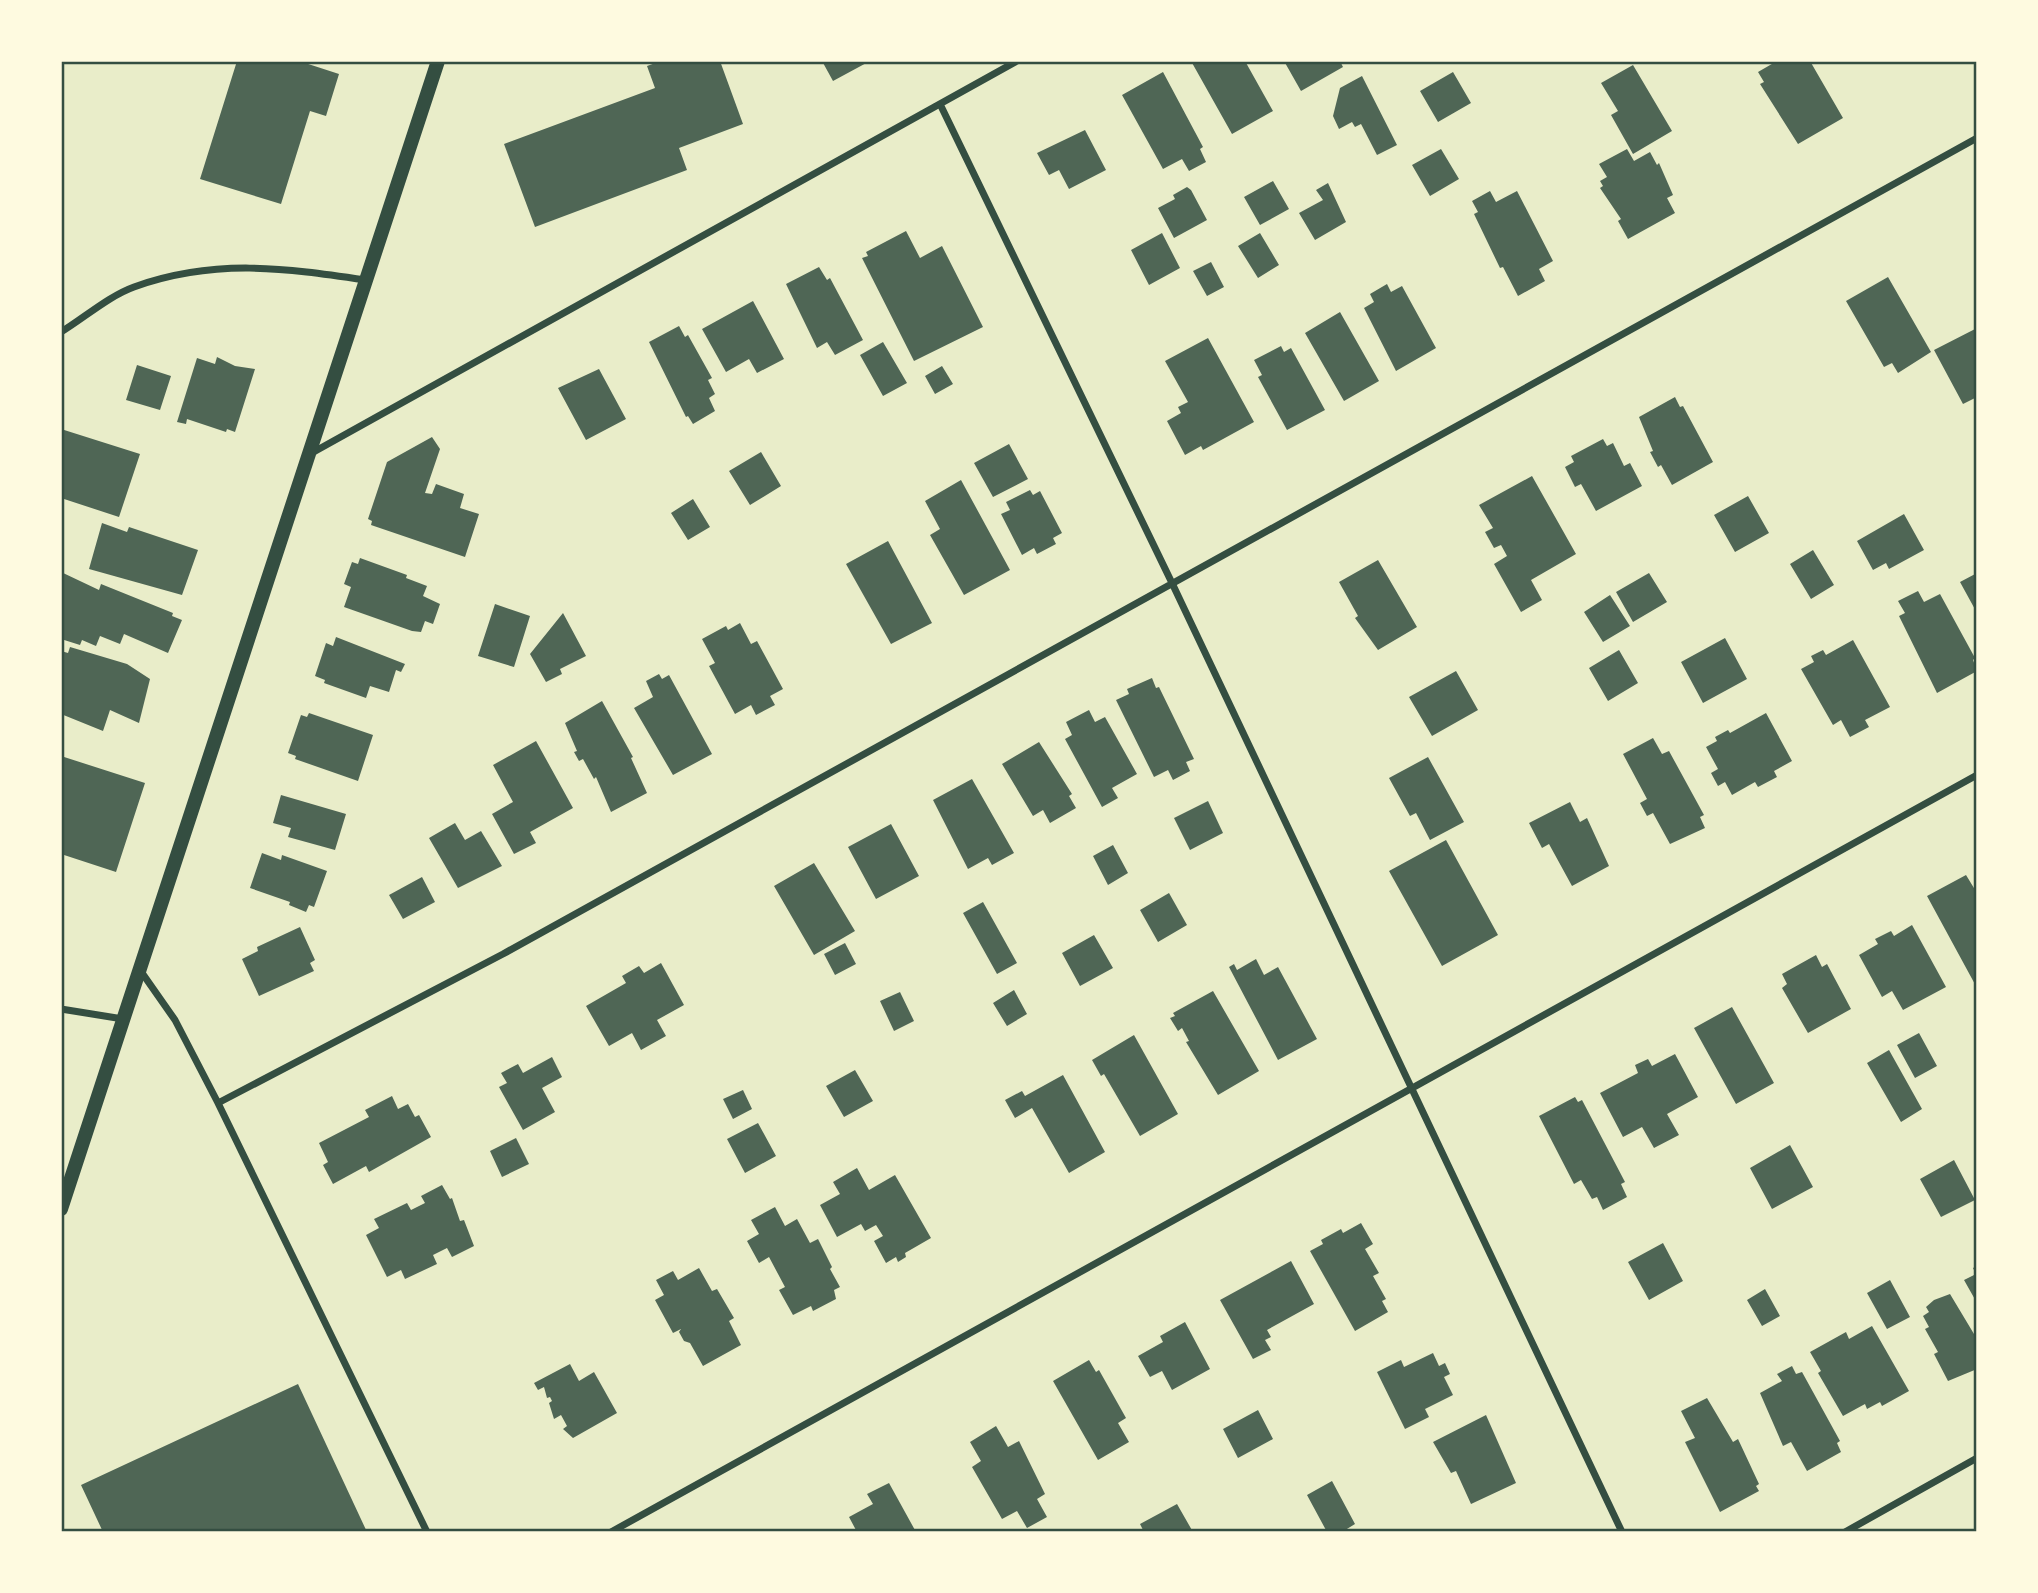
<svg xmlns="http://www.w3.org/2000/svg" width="2038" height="1593" font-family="Manrope,sans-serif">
<rect width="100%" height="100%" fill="#e9edc9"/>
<!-- building -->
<path fill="#4f6655" d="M237 61H299L339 74 326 116 310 111 281 204 200 179Z
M661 61H720L743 124 679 148 687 170 535 227 504 144 655 88 647 66Z
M822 61H870L833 81Z
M1191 61H1245L1273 111 1232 134Z
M1284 61H1340L1343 67 1301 91Z
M1777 61H1810L1843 118 1798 144 1760 84 1764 82 1758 72Z
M1633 65 1672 131 1633 154 1611 115 1618 111 1601 83Z
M1163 72 1203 147 1200 149 1206 162 1189 171 1182 159 1163 169 1122 95Z
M1453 72 1471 103 1438 122 1420 91Z
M1362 76 1397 145 1377 155 1361 124 1355 127 1352 122 1339 129 1333 116 1340 88Z
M1085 130 1106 170 1069 189 1059 170 1049 175 1037 153Z
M1441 149 1459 179 1430 196 1412 165Z
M1627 149 1634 161 1650 152 1657 165 1659 163 1673 195 1667 198 1675 213 1628 239 1618 221 1621 219 1600 188 1603 186 1600 181 1607 177 1599 164Z
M1273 181 1289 209 1260 225 1244 197Z
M1328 183 1346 222 1315 240 1299 213 1323 200 1316 190Z
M1187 187 1191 190 1207 220 1174 238 1158 208 1175 199 1173 195Z
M1490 191 1496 202 1517 191 1553 261 1539 269 1545 281 1518 296 1503 267 1500 268 1474 214 1478 212 1472 201Z
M906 231 920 258 942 246 983 327 914 361 862 258 868 256 866 252Z
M1162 233 1180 268 1149 285 1131 250Z
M1260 233 1279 265 1258 278 1238 246Z
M1211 262 1224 287 1207 296 1193 271Z
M819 267 827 280 830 278 863 340 835 355 827 342 817 348 786 284Z
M1888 277 1931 352 1898 373 1892 363 1884 367 1846 301Z
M1387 284 1391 292 1402 286 1436 348 1396 371 1364 308 1374 302 1370 294Z
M753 301 784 359 757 373 749 359 726 372 702 329Z
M1340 312 1379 381 1344 401 1305 333Z
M679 326 685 337 688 335 712 378 708 380 715 394 709 398 715 411 693 424 688 416 686 417 649 342Z
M1977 328V397L1963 404 1934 350Z
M1208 338 1254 422 1203 450 1201 446 1185 455 1167 421 1181 413 1178 407 1188 402 1165 361Z
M883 342 907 383 883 396 860 355Z
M1281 346 1284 352 1291 348 1325 410 1287 430 1258 377 1262 375 1254 360Z
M217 357 235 366 255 369 235 432 227 429 226 432 187 419 186 424 177 422 197 358 215 364Z
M137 365 171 376 160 410 126 400Z
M942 366 953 384 935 394 925 376Z
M599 369 626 419 586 440 558 388Z
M1675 397 1680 407 1683 406 1713 462 1672 485 1661 465 1658 467 1650 452 1653 451 1639 417Z
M61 429 140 454 119 517 61 498Z
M432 437 440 449 425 493 432 494 436 484 464 494 460 508 479 514 465 557 371 525 372 521 368 519 387 462Z
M1603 439 1607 446 1613 443 1624 466 1630 463 1642 486 1596 511 1581 484 1575 487 1565 467 1574 462 1571 456Z
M1009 444 1028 479 993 497 974 463Z
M761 452 781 486 750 505 729 471Z
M1532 476 1576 554 1531 580 1542 600 1521 612 1494 564 1507 556 1501 545 1494 548 1485 532 1493 528 1479 505Z
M961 480 1010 570 964 595 930 535 940 529 925 501Z
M1030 490 1033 495 1040 491 1062 533 1053 538 1056 544 1037 554 1034 548 1022 555 1001 514 1010 510 1006 502Z
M1748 496 1769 533 1735 552 1714 515Z
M693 499 710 527 688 540 671 513Z
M1904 514 1924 550 1889 569 1886 563 1873 570 1857 541Z
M102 523 127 532 129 527 198 550 182 595 89 569Z
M888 541 932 623 891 644 846 564Z
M1813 550 1834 585 1811 599 1790 564Z
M360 558 407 575 406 578 427 586 423 596 440 604 433 624 425 621 421 632 412 631 344 607 351 587 344 584 352 562 358 564Z
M1378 560 1417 627 1378 650 1355 618 1358 616 1339 582Z
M61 572 99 590 101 584 173 613 172 616 182 620 168 653 124 634 120 644 100 636 96 646 82 640 80 645 61 639Z
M1649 573 1667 602 1633 622 1616 592Z
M1977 573V613L1960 582Z
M1918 591 1924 602 1940 594 1975 658 1973 660 1977 671 1937 693 1899 616 1905 613 1898 601Z
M1610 595 1630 626 1603 642 1584 612Z
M495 604 530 616 514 667 478 656Z
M563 613 586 656 560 669 562 674 546 682 530 654Z
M740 623 751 644 757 641 783 689 770 696 775 705 756 715 751 705 735 714 709 666 715 663 702 639 726 626 728 630Z
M336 637 405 664 401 672 396 670 389 692 370 686 366 698 324 683 325 680 315 676 326 643 333 646Z
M1725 638 1747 679 1703 703 1681 662Z
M1853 640 1890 707 1865 720 1869 727 1850 737 1841 720 1833 725 1801 669 1814 662 1811 656 1823 650 1826 655Z
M70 647 127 664 150 679 139 723 110 710 103 731 61 714V651L68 653Z
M1619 650 1638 683 1608 701 1589 668Z
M1456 671 1478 710 1432 736 1409 697Z
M659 674 662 679 669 675 712 754 673 775 634 708 653 697 646 681Z
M1152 678 1156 688 1159 687 1194 759 1186 762 1190 771 1173 780 1168 770 1154 777 1116 700 1129 694 1127 689Z
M602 701 633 757 631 758 647 793 611 812 596 777 594 779 583 759 579 761 574 752 577 751 565 723Z
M1089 710 1095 722 1105 717 1137 774 1112 788 1118 798 1102 807 1065 739 1072 735 1066 722Z
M309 713 373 735 358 781 295 759 296 756 288 753 301 715 307 717Z
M1766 713 1792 761 1774 771 1777 777 1758 787 1755 782 1732 795 1725 782 1718 786 1711 773 1718 769 1706 747 1717 741 1715 737 1728 730 1730 733Z
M1653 738 1662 754 1669 751 1704 815 1700 817 1705 828 1670 844 1653 813 1647 816 1640 803 1647 799 1623 754Z
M536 741 573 808 530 832 536 843 514 854 492 814 513 802 493 765Z
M1039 742 1072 794 1069 796 1076 808 1050 823 1043 810 1033 816 1002 764Z
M61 756 145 783 116 872 61 854Z
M1428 757 1464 822 1430 840 1416 813 1410 816 1389 778Z
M972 779 1014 853 992 865 988 858 968 869 933 800Z
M281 795 346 814 335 850 288 837 291 828 273 823Z
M1208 801 1223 833 1190 850 1174 818Z
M1570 802 1580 822 1587 818 1609 866 1572 886 1549 844 1542 848 1529 823Z
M455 823 465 840 481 831 502 866 458 888 429 838Z
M891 824 919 876 876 899 848 847Z
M1446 840 1498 935 1442 966 1389 871Z
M1113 845 1128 873 1108 885 1093 856Z
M262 853 281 860 282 855 327 871 314 907 309 905 306 912 289 905 290 902 250 888Z
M814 863 855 931 814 955 774 886Z
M1966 875 1977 893V988L1927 896Z
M422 877 435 902 403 919 389 895Z
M1169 893 1187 925 1158 942 1140 910Z
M983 902 1017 963 997 974 963 913Z
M1912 925 1946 987 1903 1010 1892 991 1882 997 1859 955 1878 944 1875 939 1891 931 1894 936Z
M300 927 315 960 310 963 314 971 259 996 242 959 258 951 257 947Z
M1094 935 1113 968 1080 986 1062 953Z
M845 943 856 964 835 975 824 954Z
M1816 955 1822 967 1827 964 1851 1009 1808 1033 1782 988 1787 984 1782 974Z
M1256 959 1264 975 1278 967 1317 1039 1278 1060 1229 967 1234 964 1237 970Z
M661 963 684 1005 657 1020 666 1036 641 1050 632 1033 609 1046 586 1006 626 983 622 976 639 966 644 973Z
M1014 990 1027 1014 1007 1026 993 1003Z
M1213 991 1259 1071 1218 1095 1186 1042 1189 1041 1182 1028 1178 1031 1170 1018 1175 1016 1173 1013Z
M900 992 914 1021 894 1031 880 1001Z
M1732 1007 1774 1083 1736 1104 1694 1028Z
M1919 1033 1937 1066 1915 1078 1897 1045Z
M1134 1035 1178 1114 1140 1136 1104 1074 1101 1076 1092 1060Z
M1889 1050 1922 1109 1901 1122 1867 1063Z
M1675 1054 1698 1097 1667 1114 1679 1135 1654 1148 1642 1127 1623 1137 1600 1093 1638 1073 1635 1065 1648 1059 1652 1066Z
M552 1057 562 1077 542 1088 555 1112 523 1130 499 1087 507 1083 501 1073 518 1064 523 1073Z
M855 1070 873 1101 844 1117 826 1086Z
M1063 1075 1105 1152 1069 1173 1032 1108 1015 1118 1005 1100 1022 1091 1025 1096Z
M743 1090 752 1109 733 1119 723 1099Z
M392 1096 398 1109 408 1104 415 1117 419 1115 431 1137 369 1172 366 1166 333 1184 323 1165 328 1162 319 1143 369 1117 365 1110Z
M1575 1097 1578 1102 1582 1100 1625 1182 1621 1184 1627 1197 1603 1210 1597 1197 1592 1199 1581 1180 1574 1184 1539 1116Z
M758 1123 776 1156 745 1173 727 1139Z
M516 1138 529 1164 502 1177 490 1151Z
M1790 1145 1813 1187 1772 1209 1750 1168Z
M1954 1160 1975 1200 1941 1217 1920 1179Z
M857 1168 869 1190 895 1175 931 1238 905 1253 906 1257 898 1262 896 1257 886 1263 874 1241 883 1236 876 1225 865 1231 861 1224 837 1237 820 1205 840 1194 833 1182Z
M442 1185 450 1199 452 1198 460 1221 464 1220 474 1246 452 1257 447 1248 433 1255 437 1264 405 1279 401 1270 387 1277 366 1235 379 1228 374 1219 407 1203 411 1210 425 1203 421 1196Z
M775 1207 785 1226 797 1219 810 1243 818 1239 832 1267 830 1269 840 1287 834 1290 836 1299 813 1311 811 1306 793 1315 779 1290 785 1287 769 1257 759 1263 747 1241 759 1234 751 1220Z
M1361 1223 1373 1244 1365 1249 1379 1273 1373 1276 1386 1299 1382 1301 1388 1312 1355 1331 1310 1251 1323 1244 1321 1240 1341 1229 1343 1233Z
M1663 1243 1683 1281 1649 1300 1628 1262Z
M1291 1261 1314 1304 1267 1330 1271 1337 1265 1340 1271 1350 1253 1359 1220 1300Z
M1977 1266V1303L1964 1280 1976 1274 1973 1268Z
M699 1268 712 1291 717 1289 734 1318 729 1321 741 1345 703 1366 690 1343 684 1341 679 1332 681 1329 673 1333 655 1300 664 1295 656 1280 673 1271 678 1280Z
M1890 1280 1910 1317 1887 1329 1867 1293Z
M1765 1289 1780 1316 1762 1326 1747 1300Z
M1950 1294 1977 1339V1369L1948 1381 1934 1354 1938 1352 1925 1329 1929 1327 1923 1316 1929 1312 1926 1307 1934 1300Z
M1185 1322 1210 1369 1172 1390 1162 1371 1150 1377 1138 1356 1163 1342 1160 1336Z
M1872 1326 1909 1391 1882 1406 1880 1402 1867 1409 1865 1404 1843 1416 1818 1373 1821 1371 1810 1352 1846 1332 1849 1339Z
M1433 1353 1439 1366 1445 1363 1450 1374 1444 1377 1453 1395 1425 1409 1429 1417 1405 1429 1377 1372 1401 1360 1404 1367Z
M1089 1360 1096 1372 1099 1370 1126 1418 1118 1423 1129 1442 1098 1460 1053 1381Z
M570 1364 579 1381 594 1372 617 1413 573 1438 563 1429 567 1426 561 1415 554 1419 549 1403 552 1401 550 1397 547 1398 544 1387 538 1390 534 1383Z
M1792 1366 1796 1374 1802 1372 1840 1441 1837 1443 1841 1452 1807 1471 1791 1442 1783 1446 1760 1393 1782 1381 1777 1374Z
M298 1384 367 1532H103L81 1485Z
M1707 1398 1733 1442 1738 1439 1759 1484 1756 1486 1759 1491 1720 1512 1685 1442 1695 1438 1681 1411Z
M1258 1410 1273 1439 1238 1458 1223 1429Z
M1486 1415 1516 1483 1471 1504 1456 1471 1451 1473 1433 1442Z
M996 1426 1008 1447 1019 1441 1045 1494 1037 1499 1047 1517 1027 1528 1017 1511 1002 1519 972 1467 981 1461 970 1442Z
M1332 1481 1355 1524 1342 1532H1327L1307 1495Z
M889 1483 916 1532H857L849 1517 873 1504 867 1494Z
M1177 1504 1193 1532H1144L1140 1524Z"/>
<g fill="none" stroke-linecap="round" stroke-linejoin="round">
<!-- minor -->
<path stroke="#344e41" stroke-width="7" d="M940 104 1172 583 1622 1532
M61 332C84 318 109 296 134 287 215 258 284 268 366 280
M310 454 1017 61
M140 970 175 1020 218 1103 427 1532
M61 1009 123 1019
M218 1103 503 954 1977 138
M611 1532 1977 775
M1845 1532 1977 1458"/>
<!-- secondary -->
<path stroke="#344e41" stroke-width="14" d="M61 1209 438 61"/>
</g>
<!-- border -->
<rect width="2038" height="1593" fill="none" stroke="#fefae0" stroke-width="126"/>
<rect x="63" y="63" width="1912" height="1467" fill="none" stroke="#344e41" stroke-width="2.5"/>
</svg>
